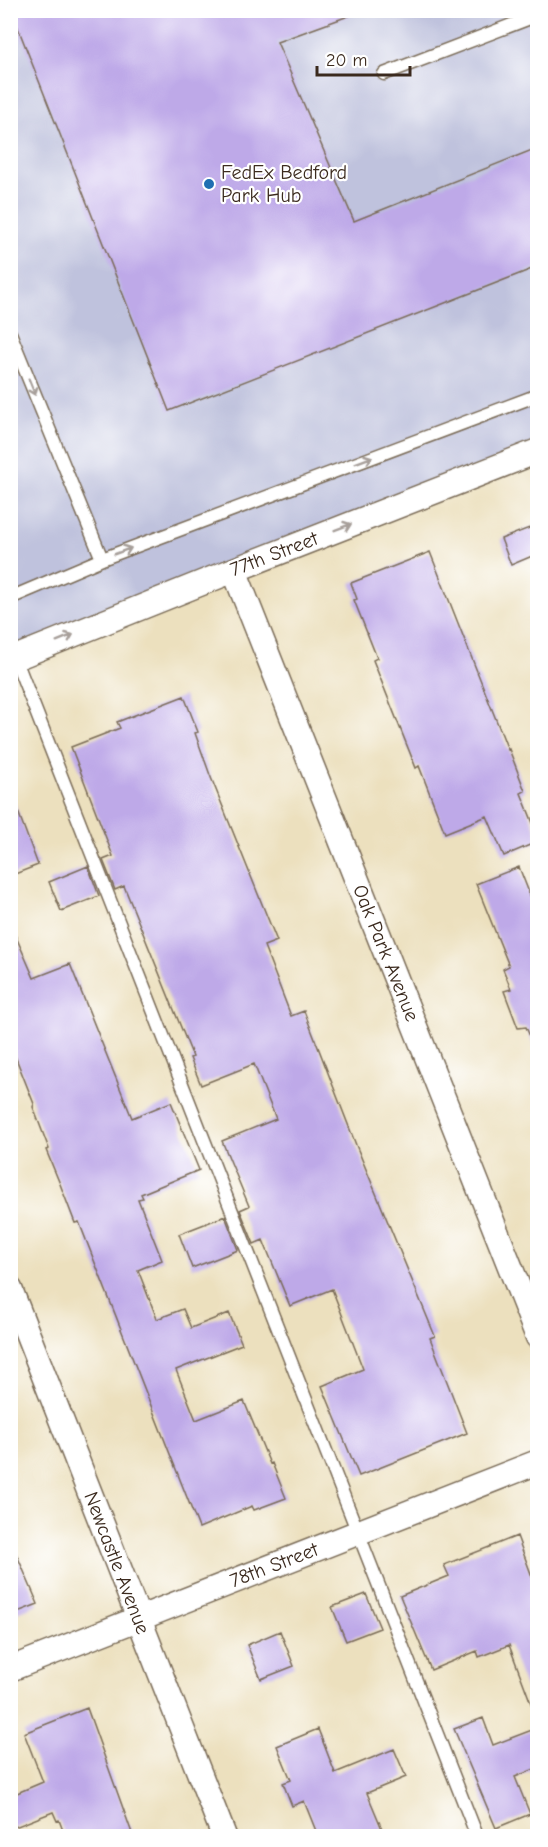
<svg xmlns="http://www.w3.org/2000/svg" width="548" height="1847" font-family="'Comic Neue',sans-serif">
<rect width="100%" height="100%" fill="#fff"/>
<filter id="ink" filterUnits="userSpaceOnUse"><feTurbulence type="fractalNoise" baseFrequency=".0167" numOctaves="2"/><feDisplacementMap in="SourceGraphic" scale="12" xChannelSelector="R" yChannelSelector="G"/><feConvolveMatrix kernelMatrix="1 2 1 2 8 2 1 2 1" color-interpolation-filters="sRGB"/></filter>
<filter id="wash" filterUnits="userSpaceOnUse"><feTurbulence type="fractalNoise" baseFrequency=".008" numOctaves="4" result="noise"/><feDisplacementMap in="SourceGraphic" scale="24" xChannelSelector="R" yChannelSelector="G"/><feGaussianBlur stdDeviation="1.35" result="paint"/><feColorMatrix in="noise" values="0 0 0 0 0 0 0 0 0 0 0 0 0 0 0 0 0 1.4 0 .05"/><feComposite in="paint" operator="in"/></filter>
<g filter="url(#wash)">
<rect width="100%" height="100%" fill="#ece0be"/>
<!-- industrial -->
<path fill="#bfc2dd" d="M11 11H537V446L11 652Z"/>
<g id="blocks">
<!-- building -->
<path fill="#bea9e8" d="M11 10H353L354 14 277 42 354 221 537 148V267L169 411Z
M537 525V554L511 565 501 539Z
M430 552 508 750 509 749 525 791 521 793 537 833V842L504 856 487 816 445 833 419 766 416 768 373 660 377 658 354 600 357 599 351 583Z
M184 696 198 732 195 733 210 775 277 941 264 946 291 1016 304 1011 356 1145 435 1336 430 1338 467 1433 359 1476 322 1386 363 1369 332 1289 290 1306 263 1240 254 1244 240 1210 249 1206 222 1141 276 1119 254 1064 201 1085 190 1058 193 1057 124 886 115 890 103 860 113 856 71 747 120 728 117 722Z
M10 798H13L38 865 10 876Z
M88 866 99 896 61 911 49 882Z
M519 867 537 913V1053L526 1027 518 1028 504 991 511 989 503 969 509 966 476 884Z
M10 923 34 978 70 964 132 1118 171 1102 199 1170 141 1194 143 1198 138 1199 162 1260 138 1270 157 1319 183 1309 191 1328 229 1313 242 1344 176 1370 196 1420 244 1401 270 1464 272 1463 286 1498 254 1510 252 1506 199 1528 79 1222 75 1223 60 1184 46 1150 49 1149 33 1107 34 1104 10 1043Z
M225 1216 238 1250 192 1268 179 1234Z
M517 1536 537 1590V1714H535L509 1645 479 1657 477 1651 431 1670 400 1596 449 1576 444 1565Z
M10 1539 38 1604 10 1615Z
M366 1594 380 1628 346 1641 332 1607Z
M280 1631 294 1666 261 1679 247 1645Z
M87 1708 133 1836H65L59 1820 57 1821 53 1812 10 1829V1796L43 1782 24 1733Z
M483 1718 493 1745 537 1728V1768L515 1777 530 1814 496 1828 454 1729Z
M318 1729 335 1773 394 1749 406 1777 367 1793 385 1836H318L304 1801 292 1806 283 1783 291 1780 277 1746Z"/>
</g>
</g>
<g filter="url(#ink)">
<use href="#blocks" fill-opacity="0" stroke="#796a56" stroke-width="1.5"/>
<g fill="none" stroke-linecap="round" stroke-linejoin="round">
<!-- service casing -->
<g stroke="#796a56" stroke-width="15">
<path id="service" d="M384 74 538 15
M10 333 102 559
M10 598 102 559 538 395
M15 658 477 1836"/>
</g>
<!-- minor casing -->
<g stroke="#796a56" stroke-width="27">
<path id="minor" d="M234 570 538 1337
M10 660 234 570 538 451
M10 1289 224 1836
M10 1669 538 1462"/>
</g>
<!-- service -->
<use href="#service" stroke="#fff" stroke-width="12"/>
<!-- minor -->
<use href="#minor" stroke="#fff" stroke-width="24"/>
</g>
<!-- one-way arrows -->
<defs><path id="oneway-shaft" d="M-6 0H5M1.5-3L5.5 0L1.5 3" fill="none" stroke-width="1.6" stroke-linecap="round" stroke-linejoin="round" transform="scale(1.5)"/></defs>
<g stroke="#a79f9a">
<use href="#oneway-shaft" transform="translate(32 387) rotate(68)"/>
<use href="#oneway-shaft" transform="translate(364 460) rotate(-21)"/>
<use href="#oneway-shaft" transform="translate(343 527) rotate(-21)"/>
<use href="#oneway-shaft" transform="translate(123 551) rotate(-21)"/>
<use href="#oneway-shaft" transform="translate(65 638) rotate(-22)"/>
</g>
</g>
<!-- markers -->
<circle fill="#1f6fb2" stroke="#fff" stroke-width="2" cx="209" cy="184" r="6"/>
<g text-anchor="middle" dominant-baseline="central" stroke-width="4.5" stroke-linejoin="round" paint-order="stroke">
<!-- poi labels -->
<g font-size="20" fill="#3b2a1e" stroke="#fff" text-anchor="start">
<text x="221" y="172">FedEx Bedford<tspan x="221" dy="23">Park Hub</tspan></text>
</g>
<!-- street labels -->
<g font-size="20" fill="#3b2a1e" stroke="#fff">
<text transform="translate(274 554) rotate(-21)">77th Street</text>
<text transform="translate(386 953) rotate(68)">Oak Park Avenue</text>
<text transform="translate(117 1563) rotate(69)">Newcastle Avenue</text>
<text transform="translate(274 1565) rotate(-21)">78th Street</text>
</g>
</g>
<!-- margin -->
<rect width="548" height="1847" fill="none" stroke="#fff" stroke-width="36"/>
<!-- scale -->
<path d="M317 66v9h93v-9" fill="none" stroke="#3b2a1e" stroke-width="3"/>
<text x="326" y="66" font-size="18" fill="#3b2a1e" stroke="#ffffff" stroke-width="4.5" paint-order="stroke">20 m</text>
</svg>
